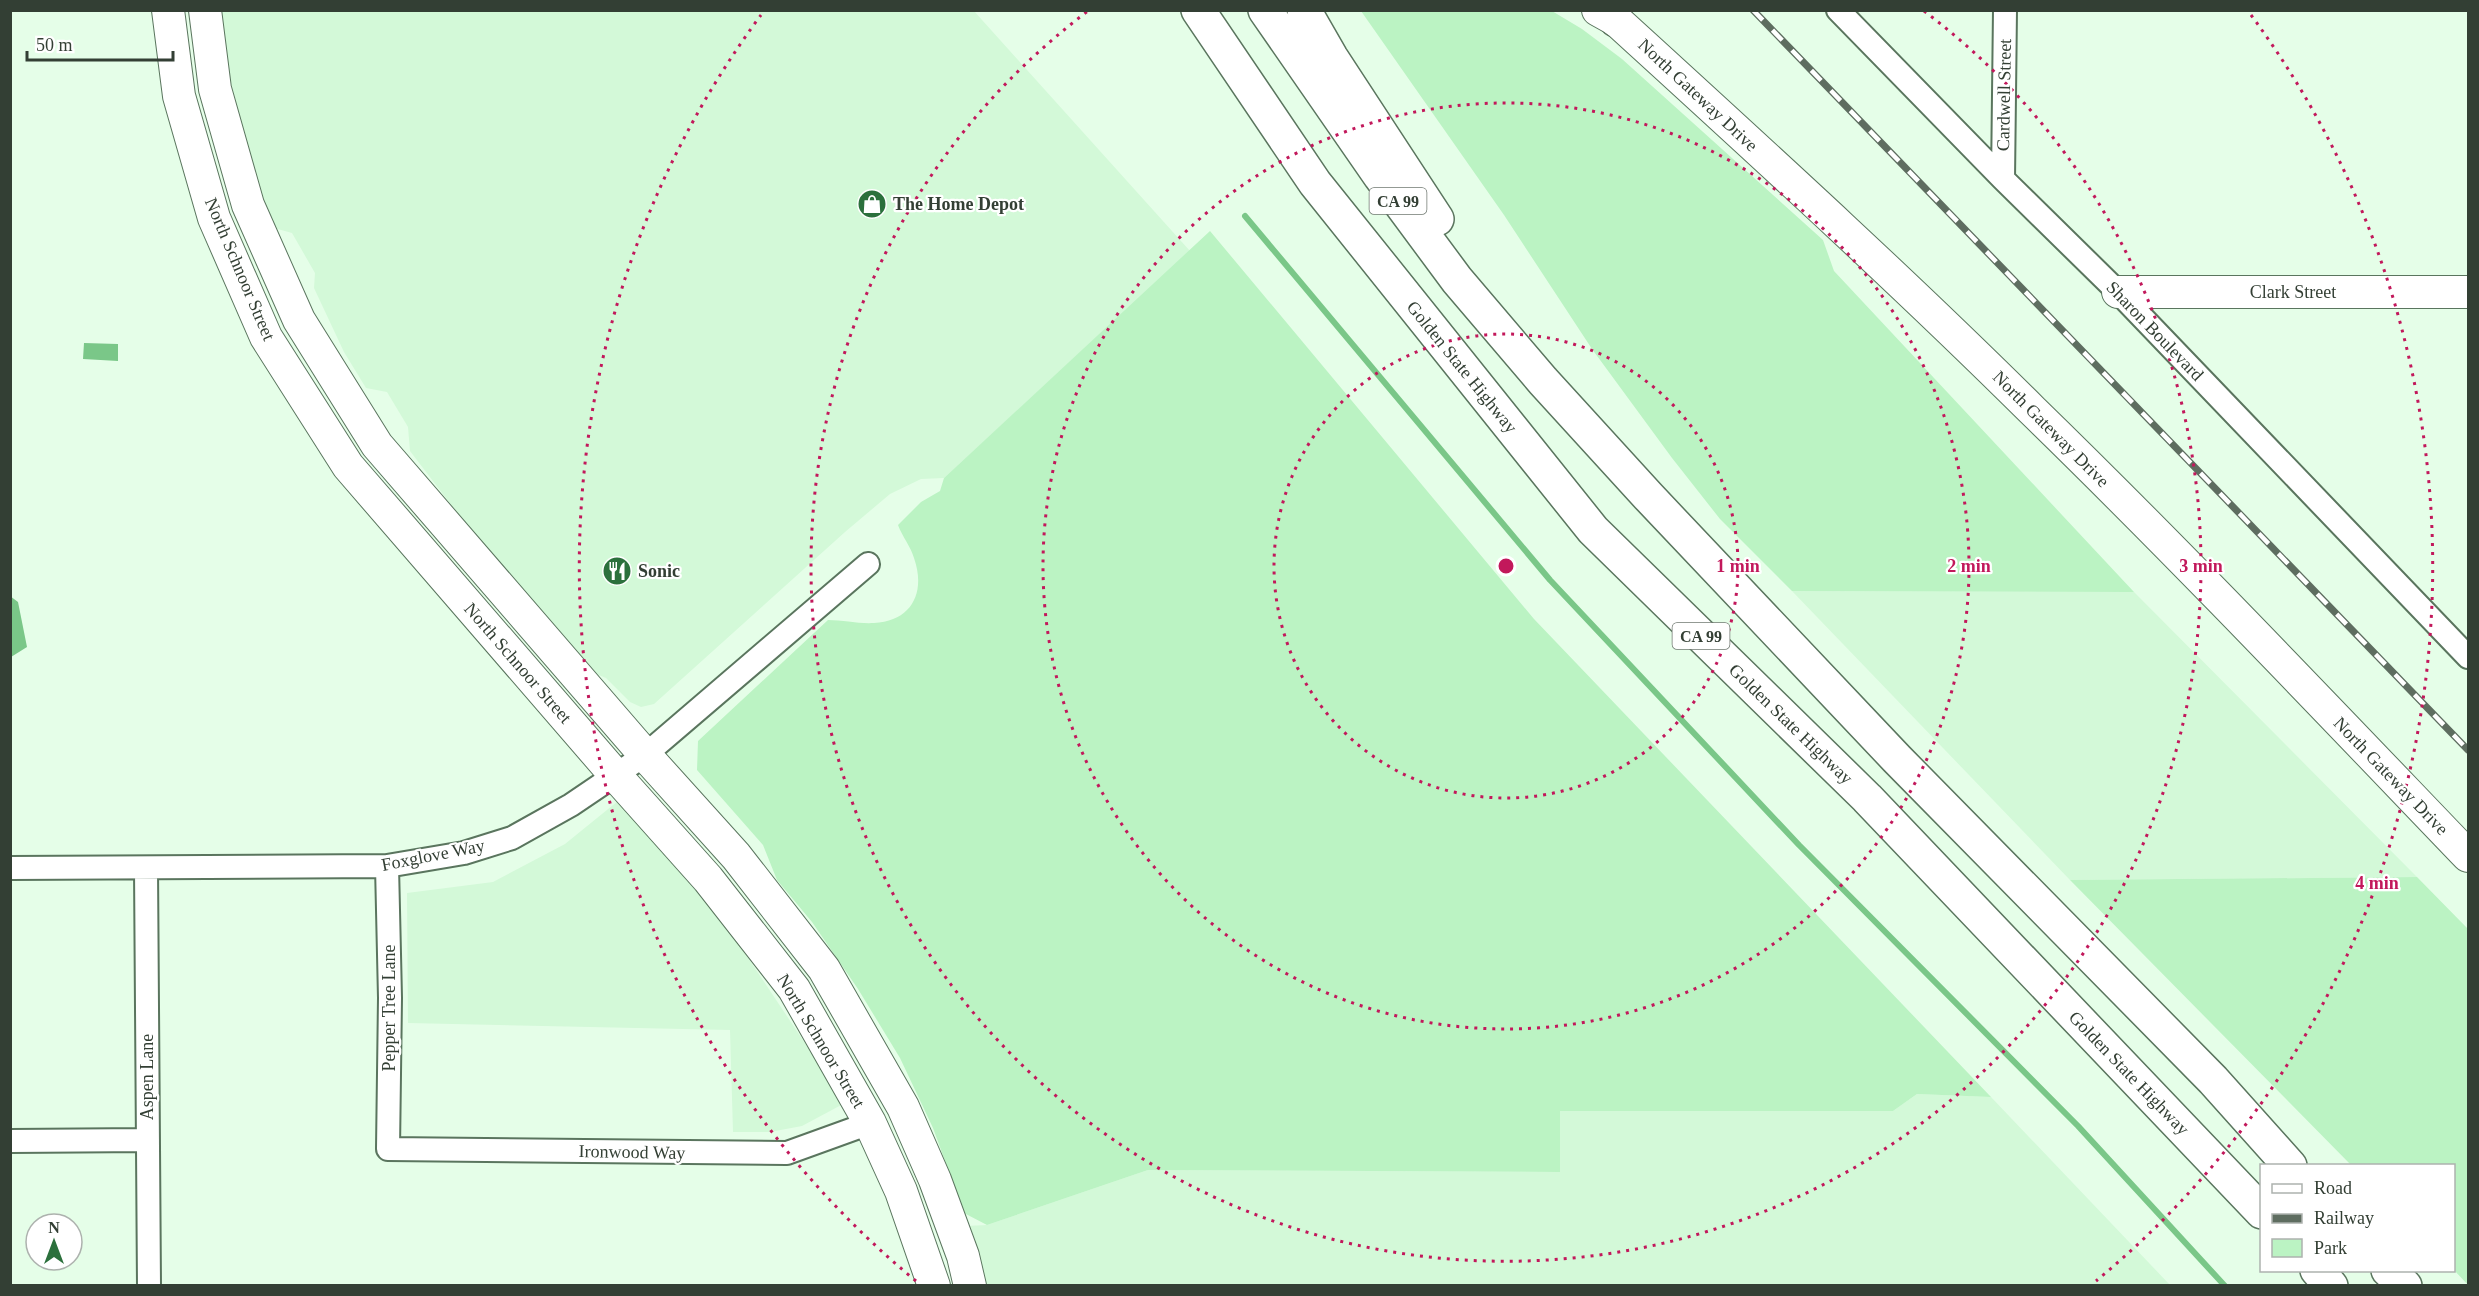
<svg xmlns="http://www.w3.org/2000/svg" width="2479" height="1296" font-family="Georgia,serif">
<rect width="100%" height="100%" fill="#e5fee8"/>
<!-- built -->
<path fill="#d3f9d8" d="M220 11H974L1190 251 944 478 921 479 890 494 845 532 654 704 641 707 630 702 606 678 584 669 462 519 410 451 408 427 387 392 366 388 344 352 314 288 315 273 292 233 274 228 254 174 230 78Z
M1792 591 2134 592 2417 877 2070 880Z
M618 801 718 913 845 1103 802 1126 770 1132H733L730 1030 408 1023 407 893 493 882 565 844Z
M1917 1094 1991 1097 2170 1285 986 1286 965 1226 987 1225 1148 1170 1559 1172V1111H1893Z"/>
<!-- green -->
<path fill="#bbf3c3" d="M1361 11H1552L1582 29 1622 59 1823 240 1834 271 2134 592 1792 591 1720 519 1672 458 1592 349 1504 215Z
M1210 231 1534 619 1991 1097 1917 1094 1893 1111H1560V1172L1148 1170 987 1225 964 1213 933 1128 900 1058 858 989 812 922 777 880 763 845 697 770 698 741 828 620C843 620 859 624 874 623 912 621 926 592 914 558 911 547 902 536 898 525L921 502 940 491 944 478Z
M2417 877 2468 929V1285L2454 1270V1166L2351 1165 2070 880Z"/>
<!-- water -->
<path fill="#7ac788" d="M84 343 118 344V361L83 359Z
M10 596 18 602 27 647 11 657Z"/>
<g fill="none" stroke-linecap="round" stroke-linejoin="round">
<!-- stream -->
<path stroke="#7ac788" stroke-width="6" d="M1245 216 1550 580 1799 845 2078 1126 2225 1286"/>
<!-- street casing -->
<g stroke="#5a755e" stroke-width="26">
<path id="street" d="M1838 10 2003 179 2118 292 2468 657
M2003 179 2005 10
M387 866 390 998 388 1149 787 1153 870 1123
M10 868 387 866 464 853 512 838 571 805 645 755 868 564
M146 868 149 1286
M10 1141 148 1140"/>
</g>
<!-- secondary casing -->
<g stroke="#5a755e" stroke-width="34">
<path id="secondary" d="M168 10 179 96 214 218 266 337 348 466 616 776 708 879 794 989 870 1123 901 1191 934 1286
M205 10 215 89 248 205 299 320 377 445 645 755 736 856 824 969 903 1107 935 1180 963 1256 970 1286
M1598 10 1616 20C1756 148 1897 276 2032 410 2181 555 2324 706 2468 856
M2118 292H2468"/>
</g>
<!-- highway casing -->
<g stroke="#5a755e" stroke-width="36">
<path id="highway" d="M1198 10 1315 183 1593 530 1867 798 2262 1212
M1265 10 1380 176 1457 280 1543 381 1648 496 1897 759 2213 1080 2290 1166
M1304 10 1331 57 1437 219
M1608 10 1616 20
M2317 1270 2331 1286
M2388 1270 2405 1286"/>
</g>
<!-- street -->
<use href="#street" stroke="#fff" stroke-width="22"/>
<!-- secondary -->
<use href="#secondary" stroke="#fff" stroke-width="32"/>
<!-- highway -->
<use href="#highway" stroke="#fff" stroke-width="33"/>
<!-- rail casing -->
<g stroke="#5e6d60" stroke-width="7">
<path id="rail" d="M1753 10 2468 750"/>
</g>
<!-- rail -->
<use href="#rail" stroke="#fff" stroke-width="4.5" stroke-dasharray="14" stroke-linecap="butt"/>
</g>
<!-- distance rings -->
<g fill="none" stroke="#c2185b" stroke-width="3" stroke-dasharray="3 6">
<circle cx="1506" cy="566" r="232"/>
<circle cx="1506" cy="566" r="463"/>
<path d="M1924 11A695 695 0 1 1 1088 11"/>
<path d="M916 1281A927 927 0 0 1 761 15M2251 15A927 927 0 0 1 2096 1281"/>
</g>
<!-- icons -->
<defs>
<g id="shop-disc" transform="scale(1.5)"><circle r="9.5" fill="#2b703c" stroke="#fff"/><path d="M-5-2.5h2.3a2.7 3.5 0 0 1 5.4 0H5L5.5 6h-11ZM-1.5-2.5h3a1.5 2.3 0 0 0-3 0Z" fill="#fff"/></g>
<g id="restaurant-disc" transform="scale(1.5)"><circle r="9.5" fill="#2b703c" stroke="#fff"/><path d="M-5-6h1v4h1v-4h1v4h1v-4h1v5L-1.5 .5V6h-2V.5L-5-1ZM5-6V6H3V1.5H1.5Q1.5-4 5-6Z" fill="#fff"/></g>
</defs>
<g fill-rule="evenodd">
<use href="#shop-disc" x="872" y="204"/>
<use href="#restaurant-disc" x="617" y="571"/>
</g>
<g text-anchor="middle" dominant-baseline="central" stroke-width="4.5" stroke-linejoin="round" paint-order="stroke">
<!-- shield labels -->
<g fill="#fff" stroke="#707971" stroke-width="1.5">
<rect x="1369.5" y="188" width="57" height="26" rx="4.5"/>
<rect x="1672.5" y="623" width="57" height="26" rx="4.5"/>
</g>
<g font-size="16" font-weight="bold" fill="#333f34">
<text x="1398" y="201">CA 99</text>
<text x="1701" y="636">CA 99</text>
</g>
<!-- street labels -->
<g font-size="18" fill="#333f34" stroke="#fff">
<text transform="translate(1698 95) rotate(43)">North Gateway Drive</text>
<text transform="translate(2004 95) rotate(-89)">Cardwell Street</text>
<text transform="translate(240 269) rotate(67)">North Schnoor Street</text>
<text x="2293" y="292">Clark Street</text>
<text transform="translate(2155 331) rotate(46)">Sharon Boulevard</text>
<text transform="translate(1462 367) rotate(51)">Golden State Highway</text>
<text transform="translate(2051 429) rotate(45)">North Gateway Drive</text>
<text transform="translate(518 663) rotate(49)">North Schnoor Street</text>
<text transform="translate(1791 724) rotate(44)">Golden State Highway</text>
<text transform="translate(2391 776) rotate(46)">North Gateway Drive</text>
<text transform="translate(433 855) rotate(-11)">Foxglove Way</text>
<text transform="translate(389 1008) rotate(-90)">Pepper Tree Lane</text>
<text transform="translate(821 1041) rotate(59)">North Schnoor Street</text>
<text transform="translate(2129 1073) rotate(46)">Golden State Highway</text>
<text transform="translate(147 1077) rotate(-90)">Aspen Lane</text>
<text transform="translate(632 1152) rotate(1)">Ironwood Way</text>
</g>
<!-- poi labels -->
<g font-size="18" font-weight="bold" fill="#333f34" stroke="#fff" text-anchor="start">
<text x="893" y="204">The Home Depot</text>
<text x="638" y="571">Sonic</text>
</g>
</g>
<circle cx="1506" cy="566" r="9" fill="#c2185b" stroke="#fff" stroke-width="3"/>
<g font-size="18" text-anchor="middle" font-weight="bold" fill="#c2185b" stroke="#fff" stroke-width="4.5" stroke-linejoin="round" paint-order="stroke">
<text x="1738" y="572">1 min</text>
<text x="1969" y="572">2 min</text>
<text x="2201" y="572">3 min</text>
<text x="2377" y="889">4 min</text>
</g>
<!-- border -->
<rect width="2479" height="1296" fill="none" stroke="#333f34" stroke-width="24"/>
<!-- legend -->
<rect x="2260" y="1164" width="195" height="108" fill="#ffffff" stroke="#adb2ae" stroke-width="1.5"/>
<rect x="2272" y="1184" width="30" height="9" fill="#ffffff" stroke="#adb2ae" stroke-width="1.5"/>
<text x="2314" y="1194" font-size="18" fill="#333f34">Road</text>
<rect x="2272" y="1214" width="30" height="9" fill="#5e6d60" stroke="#adb2ae" stroke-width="1.5"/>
<text x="2314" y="1224" font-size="18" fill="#333f34">Railway</text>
<rect x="2272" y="1239" width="30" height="18" fill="#bbf3c3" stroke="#adb2ae" stroke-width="1.5"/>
<text x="2314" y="1254" font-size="18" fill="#333f34">Park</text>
<!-- north arrow -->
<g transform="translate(54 1242)"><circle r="28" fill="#ffffff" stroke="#adb2ae" stroke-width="1.5"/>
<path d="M0-4.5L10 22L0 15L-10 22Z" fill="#2b703c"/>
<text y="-9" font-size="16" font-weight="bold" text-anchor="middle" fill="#333f34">N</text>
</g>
<!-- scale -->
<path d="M27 51v9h146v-9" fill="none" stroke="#333f34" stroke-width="3"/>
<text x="36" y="51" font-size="18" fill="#333f34" stroke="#ffffff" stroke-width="4.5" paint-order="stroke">50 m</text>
</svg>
